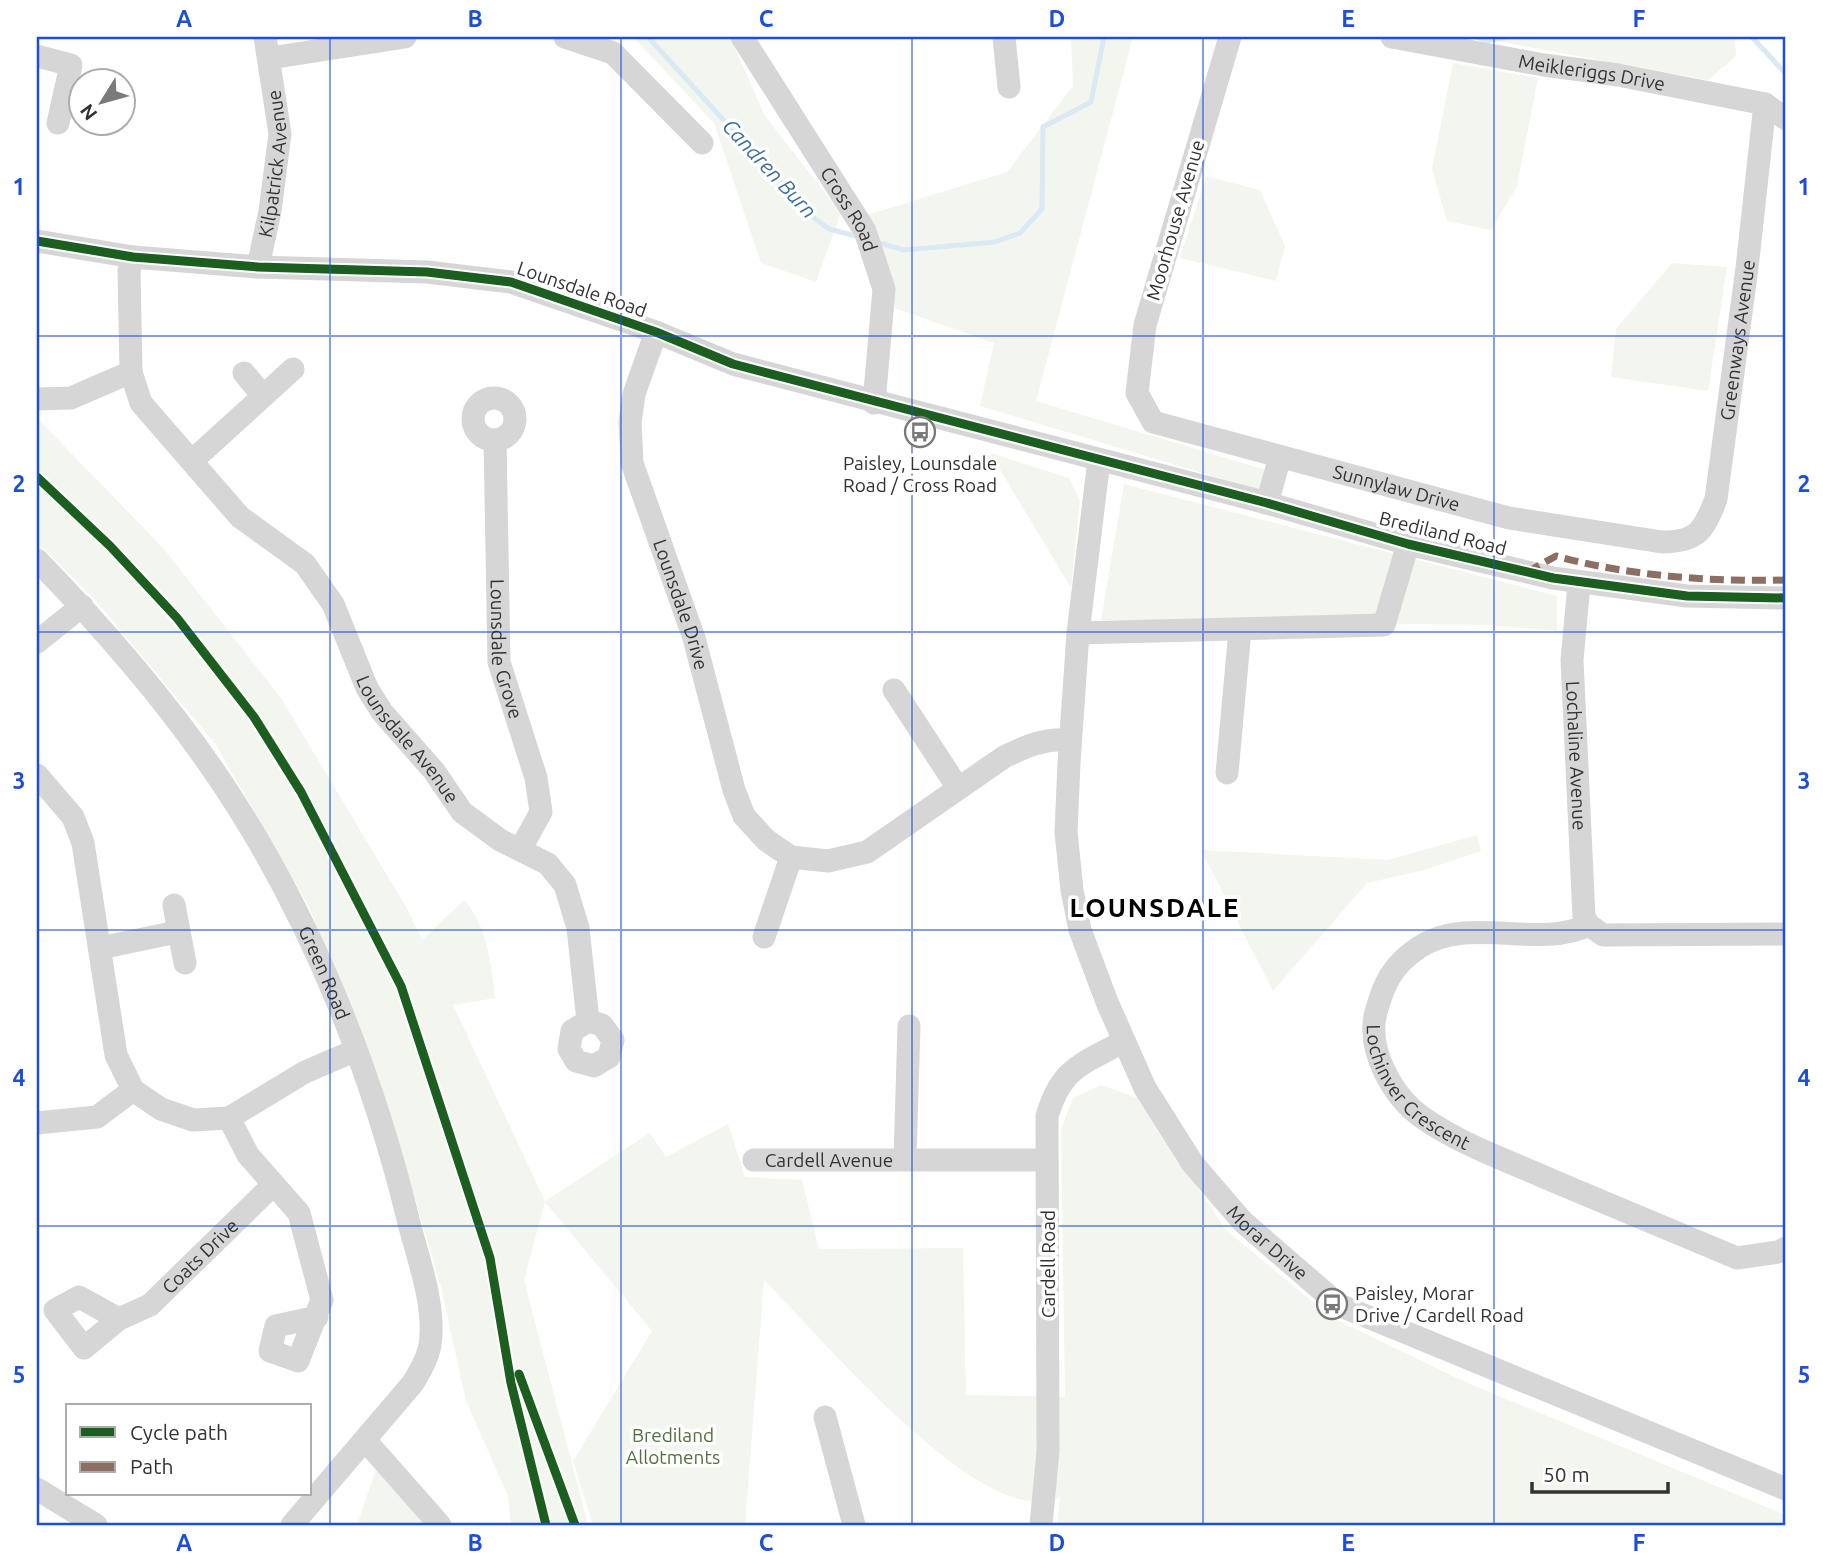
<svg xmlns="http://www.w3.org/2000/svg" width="1823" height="1562" font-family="Ubuntu,sans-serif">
<rect width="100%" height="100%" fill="#fff"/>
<!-- green -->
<path fill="#f2f6ee" d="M633 37H730L765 116 841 213 816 282 761 263 714 123Z
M1071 37H1133L1036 401 1266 470 1262 491 980 406 994 343 895 308 867 215 1007 172 1073 86Z
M1474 37H1735L1736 56 1708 80Z
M1453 63 1538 78 1517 186 1491 230 1447 221 1432 169Z
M1206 176 1260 190 1285 246 1276 281 1180 258Z
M1672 263 1727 267 1708 391 1611 377 1616 329Z
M37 418 164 549 281 698 406 907 422 940 464 900C488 926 491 964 495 998L453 1005 545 1201 650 1133 666 1157 728 1124 745 1177 802 1180 819 1249 963 1248 966 1395 1065 1397 1061 1129 1073 1098 1101 1085 1138 1098 1226 1230 1331 1317 1463 1381 1786 1515V1525H1057L1060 1498C1049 1499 1034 1502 1023 1500 943 1482 823 1340 764 1280L745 1525H593L573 1461 652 1331 545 1202 524 1280 588 1525H511L508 1496 466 1401 440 1283 379 1078 309 907 216 745 97 602 37 542Z
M990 453 1069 478 1080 501 1071 588Z
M1124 484 1557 596V631L1489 625 1101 620Z
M1477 835 1481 851 1424 870 1367 883 1273 991 1201 850 1388 860Z
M376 1469 426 1525H357Z"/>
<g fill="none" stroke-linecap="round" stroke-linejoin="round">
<!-- stream -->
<path stroke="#dbe9f4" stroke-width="5" d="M648 37 810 215 829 229 860 237
M1477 37 1486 41 1506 37
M1752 37 1786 74
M876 242 904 250 995 242 1020 233 1042 209 1043 127 1091 102 1104 37"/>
<!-- minor -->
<g stroke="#d6d6d6" stroke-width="23">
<path d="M565 37 613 53 702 143"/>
<path id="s1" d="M742 37 865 231 884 289 874 403"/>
<path d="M1004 37 1009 87"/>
<path id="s2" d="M1230 37 1145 325 1137 393 1153 422 1509 518 1662 542C1698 542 1704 530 1716 499L1747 268 1765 104"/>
<path id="s3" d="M1392 37 1544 65 1618 75 1765 104 1786 119"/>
<path d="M37 56 71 65 58 123"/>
<path d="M270 58 405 37"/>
<path d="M37 241 133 257 258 267 427 272 511 282 656 332 733 364 1267 503 1408 544 1553 578 1687 596 1786 598"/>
<path id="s4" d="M133 257 129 271 131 372 141 403 240 517 305 564 333 604 367 688 382 712 434 771 462 812 500 840 548 864 565 885 578 928 588 1021 602 1025 613 1040 609 1057 594 1066 576 1061 569 1049 572 1031 588 1021"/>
<path id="s5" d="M258 267 270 211 280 134 265 37"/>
<path id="s6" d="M656 332 634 394 630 422 632 463 694 638 734 790 744 816 766 840 791 857 828 861 867 852 1004 757C1026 746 1045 738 1070 740"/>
<path d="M244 373 263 396"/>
<circle cx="494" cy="419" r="21"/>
<path d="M37 399 71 398 131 372"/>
<path id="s7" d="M495 440 499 662 536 778 541 812 520 850"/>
<path id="s8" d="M1099 460 1078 633 1069 763 1066 832 1072 890 1080 930 1107 1002 1145 1088 1193 1164 1243 1222 1339 1305 1786 1489"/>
<path d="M192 461 293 369"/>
<path d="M1267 503 1280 457"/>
<path id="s9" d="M37 560C110 635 181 717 237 806 315 929 372 1073 407 1215 416 1253 433 1296 431 1334 431 1353 422 1368 413 1383L292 1525"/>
<path id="s10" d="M1579 584 1572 660 1584 917 1589 925"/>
<path d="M1078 633 1384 625 1408 544"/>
<path d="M37 642 82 606"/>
<path d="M894 690 958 788"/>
<path d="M1227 773 1240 630"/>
<path d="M37 775 73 817 83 843 116 1055 133 1090 161 1109 193 1120 229 1118 305 1072 354 1051"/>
<path d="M174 905 185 963"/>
<path id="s11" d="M1786 934 1603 935 1589 925C1536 950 1468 914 1418 948 1392 966 1384 983 1376 1012 1366 1050 1393 1097 1423 1118 1462 1145 1508 1161 1551 1180 1613 1206 1675 1232 1737 1258L1778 1252 1786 1248"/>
<path d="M764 937 791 857"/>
<path d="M100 948 177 932"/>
<path d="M229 1118 248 1155 299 1213 322 1300 298 1361 270 1351 276 1326 317 1317"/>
<path d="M37 1123 97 1117 133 1090"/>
<path d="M905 1159 909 1026"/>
<path id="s12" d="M754 1160H1047"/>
<path id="s13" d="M119 1319 79 1297 55 1310 84 1348 119 1319 150 1305 273 1185"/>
<path d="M825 1417 854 1525"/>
<path d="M365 1440 440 1525"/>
<path d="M37 1489 96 1525"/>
<path d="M1041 1525 1048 1451 1047 1116C1062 1066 1082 1065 1124 1041"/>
</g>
<!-- quiet -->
<path stroke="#8d6e63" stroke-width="7" stroke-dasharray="14 7" stroke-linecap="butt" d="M1527 572 1556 556C1629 576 1711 582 1786 580"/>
<!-- cycleway casing -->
<g stroke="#fff" stroke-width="13">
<path id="cycleway" d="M37 241 133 257 258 267 427 272 511 282 656 332 733 364 1267 503 1408 544 1553 578 1687 596 1786 598
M37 477 110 546 177 618 254 717 301 792 401 986 490 1258 511 1383 546 1525
M519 1374 575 1525"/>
</g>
<!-- cycleway -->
<use href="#cycleway" stroke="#1b5e20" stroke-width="9"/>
</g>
<!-- grid -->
<path fill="none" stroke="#1d4ed8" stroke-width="2" stroke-opacity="0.55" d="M330 37V1525M621 37V1525M912 37V1525M1203 37V1525M1494 37V1525M37 336H1786M37 632H1786M37 930H1786M37 1226H1786"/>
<!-- icons -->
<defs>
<g id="bus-ring" transform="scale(1.575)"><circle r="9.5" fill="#fff" stroke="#7a7a7a" stroke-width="1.5"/><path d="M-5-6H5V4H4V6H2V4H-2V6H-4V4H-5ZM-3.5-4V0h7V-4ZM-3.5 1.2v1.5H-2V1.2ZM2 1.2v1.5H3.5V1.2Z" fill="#7a7a7a"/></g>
</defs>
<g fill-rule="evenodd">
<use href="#bus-ring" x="920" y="432"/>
<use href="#bus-ring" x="1332" y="1304"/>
</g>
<g text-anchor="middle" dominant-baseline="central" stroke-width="7" stroke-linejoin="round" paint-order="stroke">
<!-- street labels -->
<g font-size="19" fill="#323232" stroke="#fff">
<text stroke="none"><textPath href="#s3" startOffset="203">Meikleriggs Drive</textPath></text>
<text stroke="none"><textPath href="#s5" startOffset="105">Kilpatrick Avenue</textPath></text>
<text stroke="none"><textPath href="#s1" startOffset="203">Cross Road</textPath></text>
<text transform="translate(1175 220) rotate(-74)">Moorhouse Avenue</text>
<text transform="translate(582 289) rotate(19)">Lounsdale Road</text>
<text stroke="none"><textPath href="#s2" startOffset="1162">Greenways Avenue</textPath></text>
<text stroke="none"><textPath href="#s2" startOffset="654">Sunnylaw Drive</textPath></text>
<text transform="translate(1443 533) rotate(14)">Brediland Road</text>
<text stroke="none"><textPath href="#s6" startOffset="285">Lounsdale Drive</textPath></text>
<text stroke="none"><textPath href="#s7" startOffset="210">Lounsdale Grove</textPath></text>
<text stroke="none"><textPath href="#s4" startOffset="584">Lounsdale Avenue</textPath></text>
<text stroke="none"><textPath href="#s10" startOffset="172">Lochaline Avenue</textPath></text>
<text stroke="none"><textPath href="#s9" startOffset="506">Green Road</textPath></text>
<text stroke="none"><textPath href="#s11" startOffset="548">Lochinver Crescent</textPath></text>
<text stroke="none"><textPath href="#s12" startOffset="75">Cardell Avenue</textPath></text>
<text stroke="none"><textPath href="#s8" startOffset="842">Morar Drive</textPath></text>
<text stroke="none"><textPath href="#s13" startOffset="270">Coats Drive</textPath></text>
<text transform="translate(1048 1264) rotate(-90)">Cardell Road</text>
</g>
<!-- poi labels -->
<g font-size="19" fill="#323232" stroke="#fff">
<text x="920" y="463">Paisley, Lounsdale<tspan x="920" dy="22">Road / Cross Road</tspan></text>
<text x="1355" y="1293" text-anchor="start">Paisley, Morar<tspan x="1355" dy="22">Drive / Cardell Road</tspan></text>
</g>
<!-- park labels -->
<g font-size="19" fill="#51723c" stroke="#fff">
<text x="673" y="1435">Brediland<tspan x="673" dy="22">Allotments</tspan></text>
</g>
<!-- water labels -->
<g font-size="21" font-style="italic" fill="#3a6e9b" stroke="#fff">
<text transform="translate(770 168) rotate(47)">Candren Burn</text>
</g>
<!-- district labels -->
<g font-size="26" font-weight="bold" letter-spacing="2" fill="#000" stroke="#fff">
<text x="1155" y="907">LOUNSDALE</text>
</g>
</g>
<!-- border -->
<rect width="1823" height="1562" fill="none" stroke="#ffffff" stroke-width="77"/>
<!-- legend -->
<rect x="66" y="1404" width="245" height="91" fill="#ffffff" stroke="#adadad" stroke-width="2"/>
<rect x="80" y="1427" width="35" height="10" fill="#1b5e20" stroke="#adadad" stroke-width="2"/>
<text x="130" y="1440" font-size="21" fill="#323232">Cycle path</text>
<rect x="80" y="1462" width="35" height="10" fill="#8d6e63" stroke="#adadad" stroke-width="2"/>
<text x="130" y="1474" font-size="21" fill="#323232">Path</text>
<!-- north arrow -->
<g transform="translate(102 102) rotate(233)"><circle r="33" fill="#ffffff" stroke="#adadad" stroke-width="2"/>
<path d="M0-5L12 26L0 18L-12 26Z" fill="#7a7a7a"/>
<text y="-10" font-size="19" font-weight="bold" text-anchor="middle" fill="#323232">N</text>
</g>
<!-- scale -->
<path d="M1532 1482v10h136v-10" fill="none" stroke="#323232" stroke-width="3.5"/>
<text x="1543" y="1482" font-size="21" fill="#323232" stroke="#ffffff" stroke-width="5" paint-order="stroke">50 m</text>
<rect x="38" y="38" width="1746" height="1486" fill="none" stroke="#1d4ed8" stroke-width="2.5"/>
<g font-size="23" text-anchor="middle" font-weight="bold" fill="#1d4ed8">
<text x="184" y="27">A</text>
<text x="475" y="27">B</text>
<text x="766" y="27">C</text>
<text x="1057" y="27">D</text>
<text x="1348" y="27">E</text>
<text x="1639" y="27">F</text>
<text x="19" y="195">1</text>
<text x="1804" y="195">1</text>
<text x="19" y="492">2</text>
<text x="1804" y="492">2</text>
<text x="19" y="789">3</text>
<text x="1804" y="789">3</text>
<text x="19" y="1086">4</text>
<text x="1804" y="1086">4</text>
<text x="19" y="1383">5</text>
<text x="1804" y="1383">5</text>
<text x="184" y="1551">A</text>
<text x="475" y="1551">B</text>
<text x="766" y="1551">C</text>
<text x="1057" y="1551">D</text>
<text x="1348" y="1551">E</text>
<text x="1639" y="1551">F</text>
</g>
</svg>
